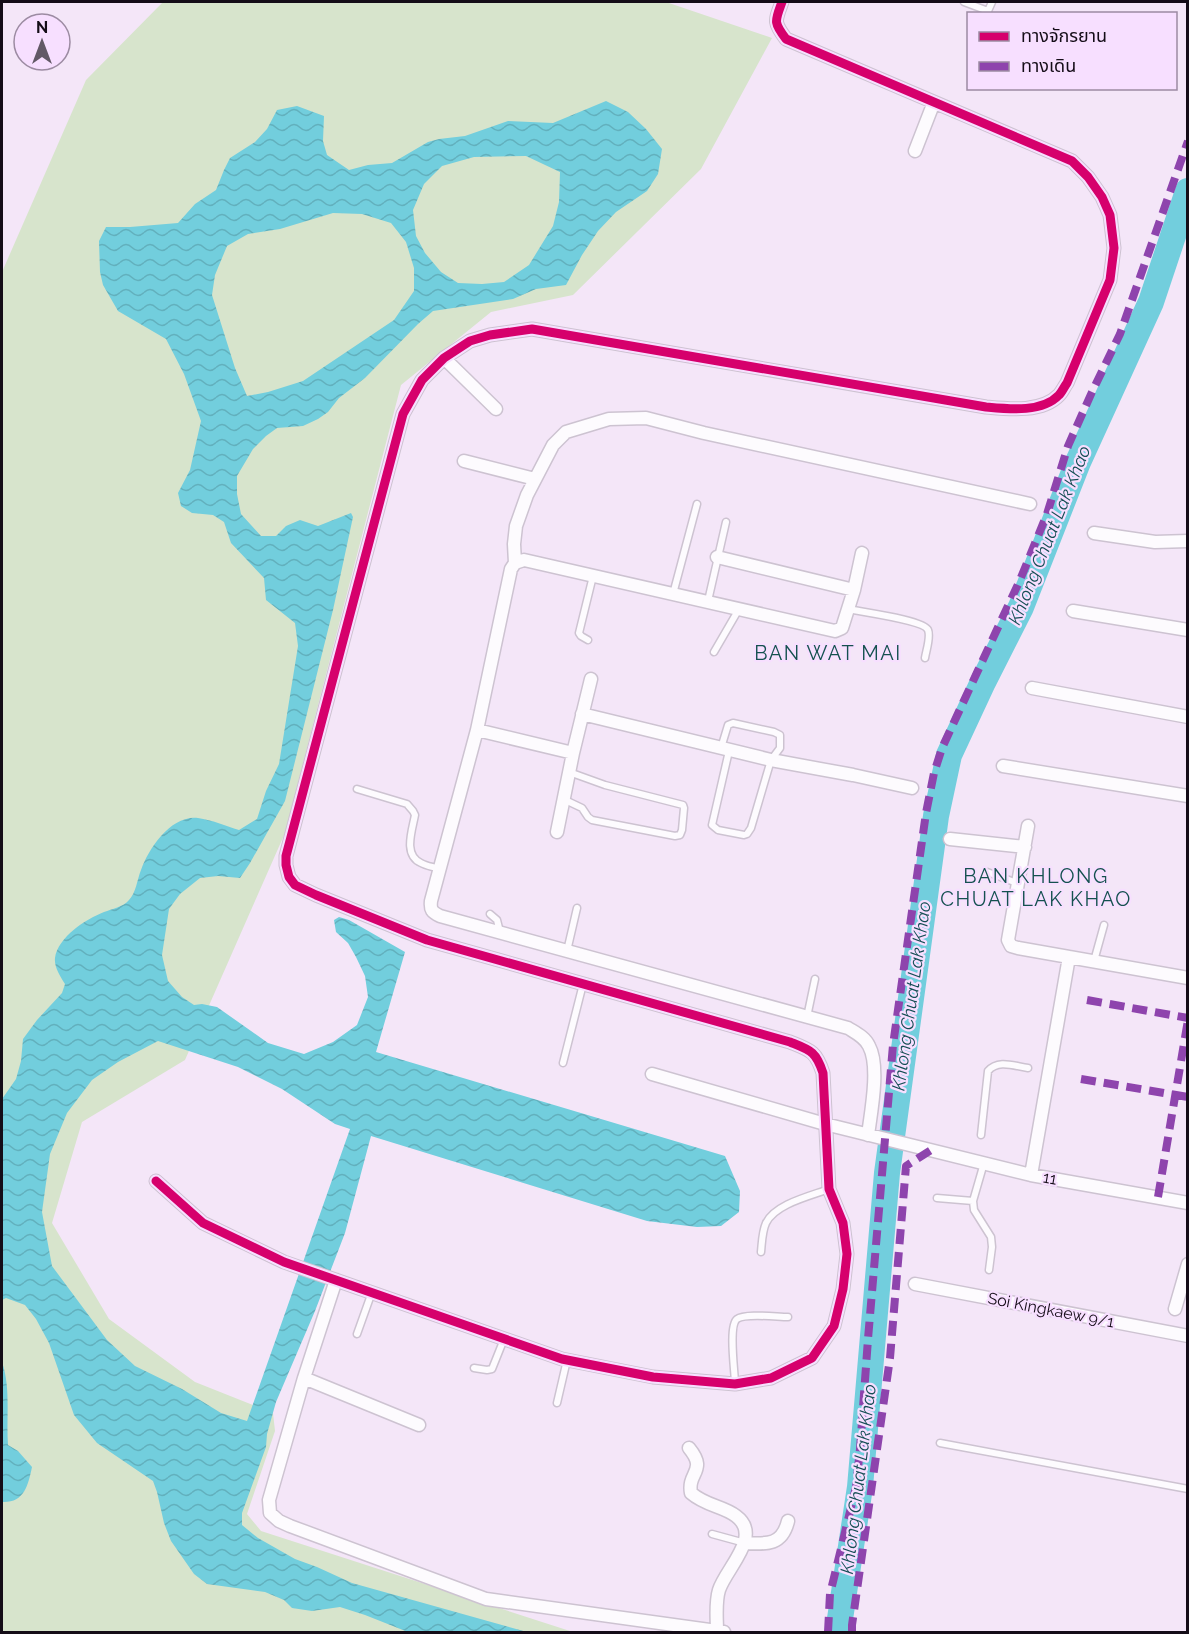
<svg xmlns="http://www.w3.org/2000/svg" width="1189" height="1634" font-family="Raleway,'Noto Sans Thai',sans-serif">
<defs>
<pattern id="water-waves" width="16" height="10" patternUnits="userSpaceOnUse" patternTransform="scale(1.5)"><rect width="16" height="10" fill="#72cedd"/><path d="M0 5q4-4 8 0t8 0" fill="none" stroke="#62b0bd"/></pattern>
</defs>
<rect width="100%" height="100%" fill="#f4e6f8"/>
<!-- green -->
<path fill="#d7e4cc" d="M163 2H666L772 38 701 169 573 295 491 312 401 385 285 833 185 1060 82 1122 52 1223 109 1319 195 1382 273 1413 275 1431 247 1514 261 1531 573 1632H2V272L86 80Z"/>
<!-- water -->
<path fill="url(#water-waves)" fill-rule="evenodd" d="M606 101 628 112 646 129 662 149 658 174 647 191 616 212 598 231 582 255 566 285 536 289 513 299 433 311 418 324 365 378 339 398 328 412 318 419 303 426 277 428 266 436 253 449 237 476V494L241 514 261 536H276L286 526 300 520 318 526 351 513 353 517 333 610 285 801 250 863 240 878 218 876 200 878 180 894 169 909 162 955 168 981 182 997 194 1005 202 1004 217 1007 268 1043 304 1054 333 1042 357 1025 368 997 365 976 356 957 348 943 336 932 334 920 339 917 349 920 405 952 376 1052 725 1156 740 1191 739 1212 721 1226 697 1227 647 1221 371 1136 345 1233 315 1311 276 1402 267 1434 266 1447 242 1513V1525L258 1538 295 1559 317 1567 352 1583 527 1632H408L365 1615 340 1607 312 1611 292 1608 284 1600 265 1592 207 1584 194 1574 171 1541 164 1523 157 1492 153 1481 97 1443 74 1415 49 1343 36 1319 25 1305 6 1298 2 1300V1099L16 1079 21 1061 23 1039 37 1020 62 993 65 984C60 976 54 967 55 958 58 937 86 919 104 912 112 909 123 907 129 900 136 893 137 880 141 870 149 848 171 815 198 818 212 820 226 826 239 830L257 819 266 791 279 764 298 646 295 623 266 600 264 578 231 543 224 522 213 515 192 513 181 506 178 493 190 470 201 421 184 374 166 339 118 311 103 285 100 272 99 241 106 227H130L178 223 195 204 216 190 224 170 230 158 255 142 267 129 277 110 297 106 324 116 323 141 327 155 349 170 368 165 392 163 428 142 439 139 465 136 508 121 553 123ZM526 156 560 172 559 202 553 226 529 265 504 282 482 284 458 283 441 272 425 253 416 236 413 210 424 184 442 166 474 157ZM333 213 362 214 391 223 406 242 414 268V291L394 320 303 381 268 392 247 396 235 368 212 295 215 275 227 246 248 234 280 229ZM158 1041 238 1067 282 1089 335 1124 350 1129 247 1421 221 1413 182 1389 135 1366 107 1340 52 1266 42 1212 50 1154 67 1113 92 1080 118 1062Z
M2 1362C11 1388 6 1417 8 1445L18 1451 32 1467C28 1486 24 1503 2 1502Z"/>
<g fill="none" stroke-linecap="round" stroke-linejoin="round">
<!-- river -->
<path stroke="#72cedd" stroke-width="26" d="M838 1632 860 1487 887 1173 936 816 949 755 983 682 1021 607 1078 462 1151 302 1188 191"/>
<!-- service casing -->
<g stroke="#cdc3d1" stroke-width="9">
<path id="service" d="M964 2 988 11 992 2
M673 594 697 504
M708 601 726 522
M848 609C861 612 924 620 928 630 931 637 926 651 925 658
M588 640 581 636 579 633 593 576
M714 652 739 609
M721 748 728 725 733 723 774 732 780 735V748L771 760 751 828 747 834 744 835 718 830 712 825 729 751
M357 789 407 804 413 811 415 815C412 831 403 855 421 863 426 866 434 867 439 869
M563 799 582 808 588 817 592 820 675 836 680 835 682 830 684 808 683 805 605 785 569 772
M987 872 1017 883
M490 914 497 920 500 932
M567 951 577 908
M1094 961 1104 925
M807 1017 815 979
M563 1063 583 984
M981 1135 988 1071C998 1059 1014 1066 1028 1068
M984 1163 973 1201 974 1210 991 1237 992 1247 989 1270
M937 1198 973 1201
M761 1252C762 1242 762 1232 766 1223 775 1204 810 1196 829 1189
M357 1334 372 1292
M474 1368 487 1370 492 1369 504 1339
M735 1384C735 1372 728 1326 737 1319 745 1313 777 1317 788 1317
M557 1403 567 1360
M940 1443 1188 1489
M712 1534 745 1543"/>
</g>
<!-- minor casing -->
<g stroke="#cdc3d1" stroke-width="15">
<path id="minor" d="M915 151 934 102
M444 358 496 409
M464 461 535 479
M1094 533 1155 542 1188 541
M717 557 854 590
M515 563 524 560 835 631 842 628 854 590 862 553
M1073 611 1188 630
M1032 688 1188 717
M582 714 771 760 853 775 912 788
M477 730 573 753
M1003 766 1188 796
M1028 826 1008 940 1011 946 1018 948 1188 978
M557 832 573 753 591 679
M950 839 1025 847
M652 1074 825 1124 1031 1175 1188 1203
M868 1135C871 1112 880 1066 869 1046 865 1037 856 1033 848 1028L440 916C432 912 430 910 431 901L477 730 511 569 515 563 514 544 516 526 527 495 553 445 566 432 609 419 646 418 704 433 1030 504
M1031 1175 1069 957
M156 1181 203 1223 284 1262 562 1359 653 1377 735 1384 771 1378 812 1358 834 1326 843 1289 847 1254 843 1223 829 1189 823 1073C816 1051 810 1050 790 1042L427 940 316 895 295 885 289 877 286 865V856L403 414 422 380 444 358 470 341 490 335 532 329 986 407C1008 409 1042 413 1059 395 1062 392 1064 387 1067 383L1110 280 1114 248 1110 215 1102 197 1088 177 1072 161 786 39C773 22 775 21 782 2
M336 1280 304 1378 269 1500 270 1513 279 1521 290 1526 486 1599 724 1632
M915 1284 1188 1336
M1175 1309 1188 1264
M304 1378 419 1425
M689 1448C708 1471 687 1472 691 1493 706 1506 723 1506 736 1516 763 1536 726 1568 719 1590 715 1603 717 1618 717 1632
M745 1543C766 1544 782 1546 788 1521"/>
</g>
<!-- service -->
<use href="#service" stroke="#fdfbfe" stroke-width="6"/>
<!-- minor -->
<use href="#minor" stroke="#fdfbfe" stroke-width="12"/>
<!-- quiet -->
<path stroke="#8e44ad" stroke-width="8" stroke-dasharray="15 8" stroke-linecap="butt" d="M1087 1000 1188 1018
M1081 1079 1188 1097
M1158 1197 1188 1020
M828 1632 830 1594 856 1487 860 1449 868 1339 893 1045 926 813 934 773 942 748 1020 580 1047 514 1068 446 1092 392 1120 334 1188 141
M852 1632V1625L890 1358 906 1166 931 1150"/>
<!-- cycleway casing -->
<g stroke="#f7dfff" stroke-width="13">
<path id="cycleway" d="M156 1181 203 1223 284 1262 562 1359 653 1377 735 1384 771 1378 812 1358 834 1326 843 1289 847 1254 843 1223 829 1189 823 1073C816 1051 810 1050 790 1042L427 940 316 895 295 885 289 877 286 865V856L403 414 422 380 444 358 470 341 490 335 532 329 986 407C1008 409 1042 413 1059 395 1062 392 1064 387 1067 383L1110 280 1114 248 1110 215 1102 197 1088 177 1072 161 786 39C773 22 775 21 782 2"/>
</g>
<!-- cycleway -->
<use href="#cycleway" stroke="#d6006c" stroke-width="9"/>
</g>
<g text-anchor="middle" dominant-baseline="central" stroke-width="4.5" stroke-linejoin="round" paint-order="stroke">
<!-- street labels -->
<g font-size="16" fill="#140c17" stroke="#f7dfff">
<text transform="translate(1050 1178) rotate(10)">11</text>
<text transform="translate(1051 1310) rotate(11)">Soi Kingkaew 9/1</text>
</g>
<!-- water labels -->
<g font-size="18" font-style="italic" fill="#144e54" stroke="#f7dfff">
<text transform="translate(1049 535) rotate(-68)">Khlong Chuat Lak Khao</text>
<text transform="translate(911 996) rotate(-82)">Khlong Chuat Lak Khao</text>
<text transform="translate(858 1479) rotate(-83)">Khlong Chuat Lak Khao</text>
</g>
<!-- quarter labels -->
<g font-size="20" letter-spacing="1.5" fill="#14514f" stroke="#f7dfff">
<text x="828" y="653">BAN WAT MAI</text>
<text x="1036" y="876">BAN KHLONG<tspan x="1036" dy="23">CHUAT LAK KHAO</tspan></text>
</g>
</g>
<!-- border -->
<rect width="1189" height="1634" fill="none" stroke="#140c17" stroke-width="6"/>
<!-- legend -->
<rect x="967" y="12" width="210" height="78" fill="#f7dfff" stroke="#9c8ba2" stroke-width="1.5"/>
<rect x="979" y="32" width="30" height="9" fill="#d6006c" stroke="#9c8ba2" stroke-width="1.5"/>
<text x="1021" y="42" font-size="18" fill="#140c17">ทางจักรยาน</text>
<rect x="979" y="62" width="30" height="9" fill="#8e44ad" stroke="#9c8ba2" stroke-width="1.5"/>
<text x="1021" y="72" font-size="18" fill="#140c17">ทางเดิน</text>
<!-- north arrow -->
<g transform="translate(42 42)"><circle r="28" fill="#f7dfff" stroke="#9c8ba2" stroke-width="1.5"/>
<path d="M0-4.5L10 22L0 15L-10 22Z" fill="#625866"/>
<text y="-9" font-size="16" font-weight="bold" text-anchor="middle" fill="#140c17">N</text>
</g>
</svg>
